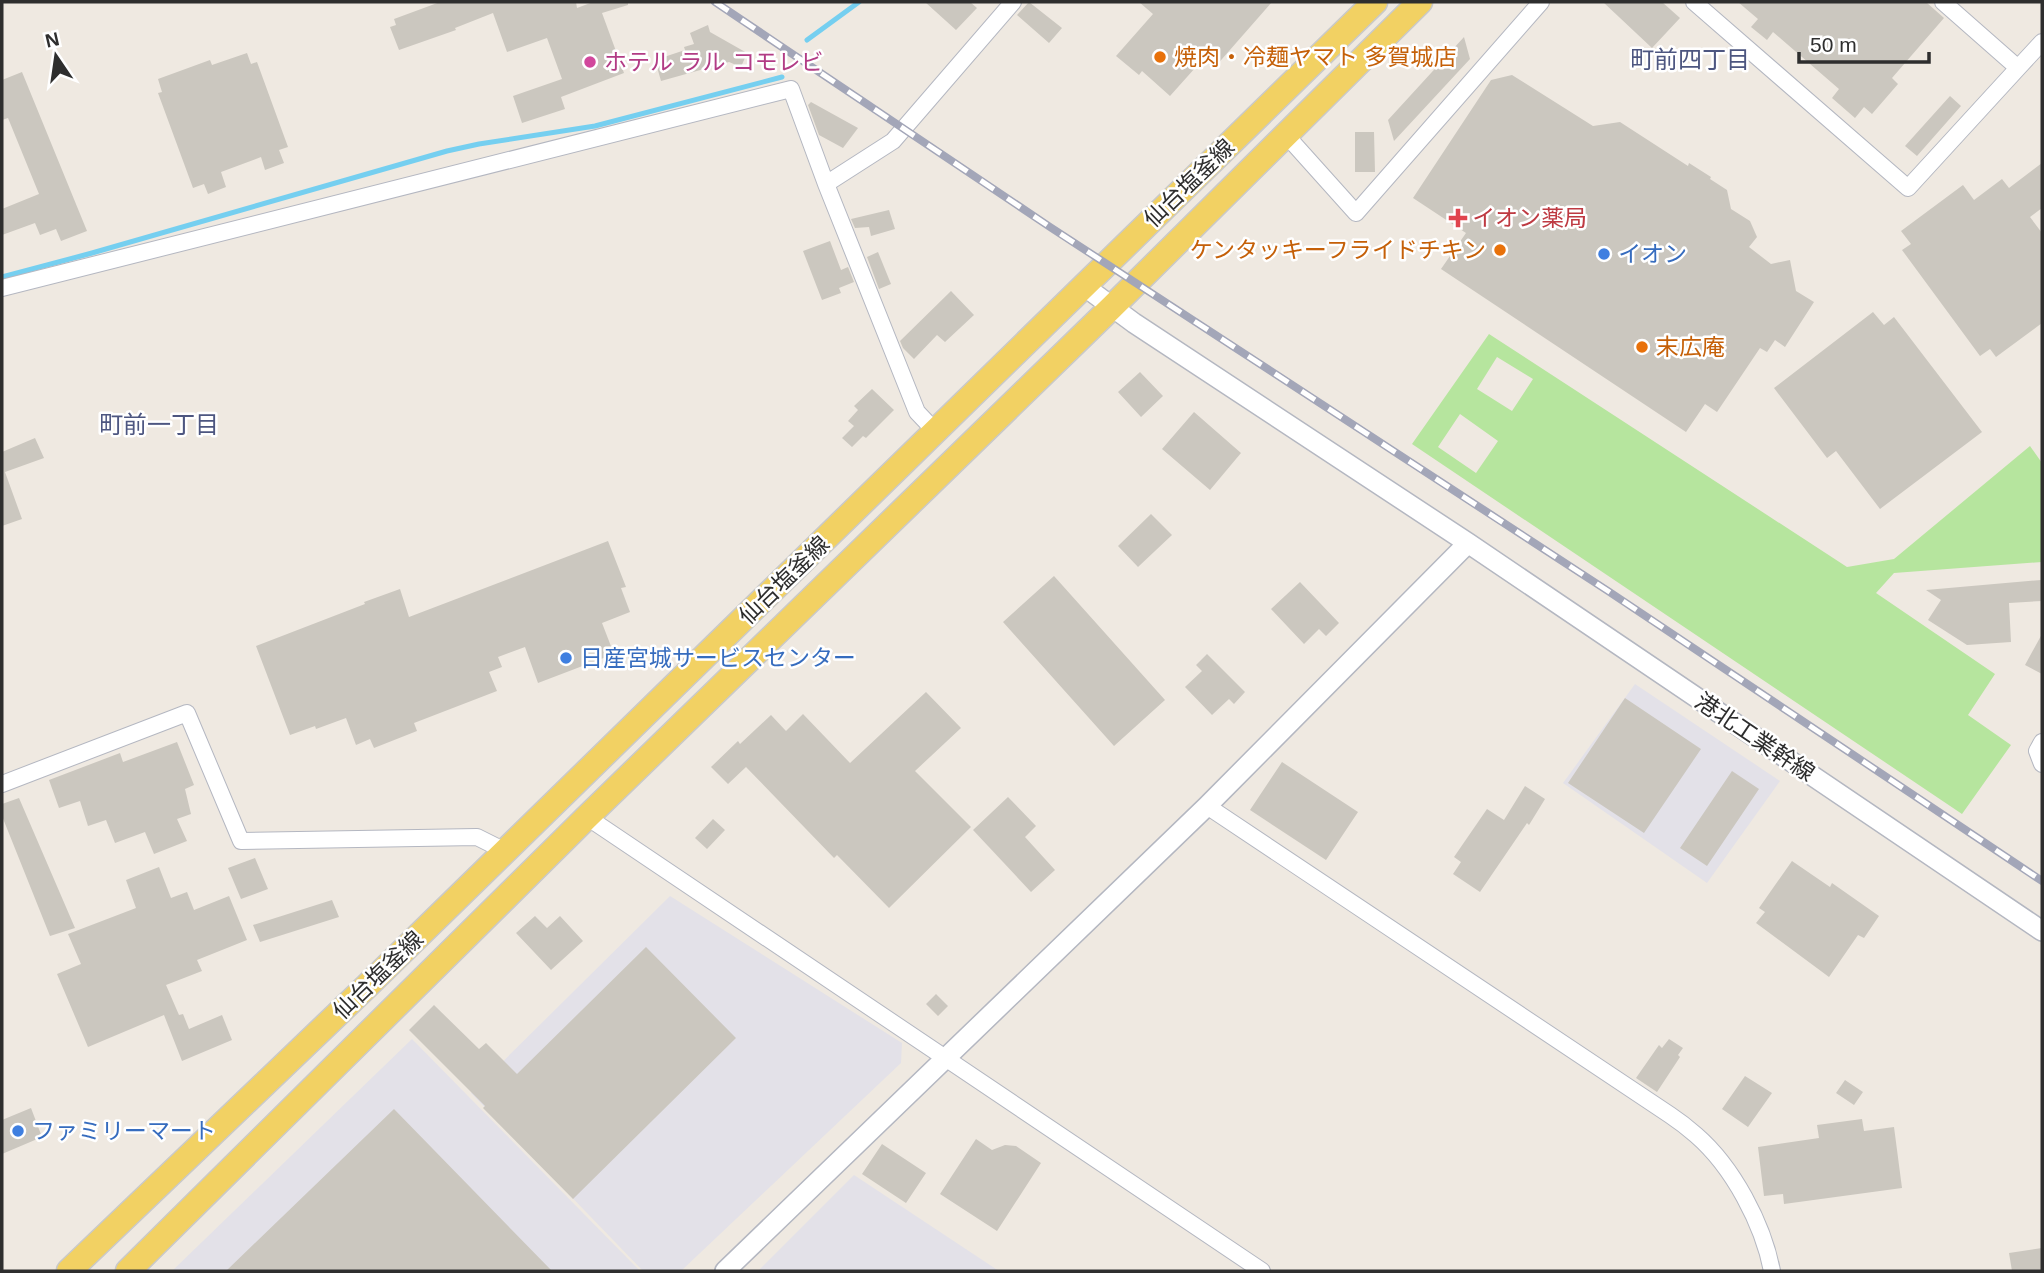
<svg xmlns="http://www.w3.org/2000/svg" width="2044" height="1273" font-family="Helvetica,'Noto Sans JP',sans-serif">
<rect width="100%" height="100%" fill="#efe9e1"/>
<!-- industrial -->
<path fill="#e3e1e8" d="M1635 684 1780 781 1707 883 1563 783Z
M670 896 902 1043 901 1063 681 1271H643L471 1093Z
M412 1039 640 1271H172Z
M854 1175 999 1271H758Z"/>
<!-- green -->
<path fill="#b6e59e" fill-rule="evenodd" d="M1489 334 1847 567 1894 559 2030 446 2042 463V562L1894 573 1876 593 1995 674 1968 715 2011 745 1962 814 1412 444ZM1497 357 1533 379 1512 411 1477 389ZM1460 414 1498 441 1476 473 1438 447Z"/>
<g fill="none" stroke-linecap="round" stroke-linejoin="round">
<!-- stream -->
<path stroke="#75cff0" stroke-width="5" d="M807 40 859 2
M2 277 92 253 447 151 479 144 595 126 782 77"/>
</g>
<!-- building -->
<path fill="#cbc7bf" d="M440 2H576L577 8 593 2H628V5L602 13 624 73 561 97 565 109 522 123 513 96 562 79 547 38 507 52 493 13 455 28 456 30 399 50 390 27 396 25 394 19Z
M925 2H970L977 8 956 30Z
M1029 2 1062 28 1049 43 1017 15Z
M1139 2H1272L1215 67 1204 58 1170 96 1142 71 1139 75 1116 56 1153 14Z
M1603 2H1662L1680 18 1652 48Z
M1738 2H1926L1944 18 1892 78 1898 84 1872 114 1864 107 1855 118 1832 98 1839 89 1773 32 1767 40 1751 27 1758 19Z
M708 25 710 32 747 53 741 67 729 62 661 81 655 60 685 50 684 47 694 44 690 33Z
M1464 37 1470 59 1394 141 1388 120Z
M247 53 251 64 257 62 288 147 279 150 284 163 265 170 261 157 221 172 226 187 208 194 204 184 193 188 158 93 162 92 158 79 210 60 212 65Z
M22 72 87 231 61 241 56 229 40 235 35 223 2 235V209L39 194 8 118 2 120V80Z
M1512 75 1593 126 1620 122 1688 166 1689 163 1711 177 1710 179 1727 190 1731 209 1750 221 1757 237 1749 247 1771 264 1790 260 1796 291 1814 302 1785 347 1775 340 1767 352 1760 348 1717 412 1705 404 1686 432 1441 269 1466 233 1413 198 1491 80Z
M1950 96 1961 106 1917 156 1905 146Z
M811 102 858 128 843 148 819 135 808 105Z
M1355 132H1374L1375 172H1355Z
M2042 163V208L2030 217 2042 233V323L1996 357 1990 349 1980 356 1902 250 1911 244 1901 231 1963 185 1974 200 2002 179 2009 188Z
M889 210 895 229 871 236 869 227 855 228 851 219Z
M830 241 841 270 848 267 854 282 839 288 841 293 822 300 803 251Z
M878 252 891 284 879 289 867 257Z
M951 291 974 315 945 342 937 335 914 359 903 348 900 341Z
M1873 312 1884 325 1894 317 1982 432 1880 509 1836 451 1827 458 1774 388Z
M1140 372 1163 396 1141 417 1118 392Z
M872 389 894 410 866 438 863 436 852 447 842 438 854 426 848 421 858 410 854 406Z
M1194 412 1241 453 1210 490 1162 449Z
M35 438 44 458 5 472 22 519 2 526V452Z
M1151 514 1172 535 1138 567 1118 546Z
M608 541 626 587 621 588 630 612 602 623 614 654 538 683 525 647 498 657 502 667 489 672 497 691 414 723 417 731 374 748 370 739 356 745 346 718 316 729 315 726 290 735 256 646 365 604 364 602 400 589 409 617Z
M1054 576 1165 700 1114 746 1003 622Z
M2041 580 2042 601 2009 603 2011 642 1967 645 1928 620 1941 600 1926 590Z
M1300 582 1339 623 1326 636 1319 629 1304 644 1271 609Z
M2042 634V674L2025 665Z
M1207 654 1245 692 1234 704 1229 699 1212 715 1185 687 1202 671 1196 665Z
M926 692 961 728 915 771 971 827 889 908 837 855 834 858 746 767 728 784 711 767 738 741 740 744 771 715 786 731 803 714 850 763Z
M1625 698 1701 749 1644 833 1568 783Z
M177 742 194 785 185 789 191 814 177 819 187 841 154 854 145 832 115 843 106 820 88 826 80 801 59 808 49 780 120 753 123 762Z
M1282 762 1358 812 1326 860 1250 810Z
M1732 771 1759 789 1707 866 1680 848Z
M1525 786 1545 799 1529 825 1527 823 1480 892 1453 874 1461 862 1454 857 1487 809 1504 820Z
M1008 797 1036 826 1025 837 1055 870 1031 892 973 830Z
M19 798 75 928 50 936 2 816V804Z
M713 819 725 830 707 849 695 838Z
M255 858 268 889 241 899 228 868Z
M1792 861 1830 887 1832 883 1879 916 1864 938 1858 935 1829 977 1756 923 1765 912 1759 908Z
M159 867 171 898 187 892 194 910 229 896 247 940 197 960 202 971 166 985 179 1015 183 1014 189 1029 222 1015 232 1040 182 1061 164 1015 88 1047 57 974 81 964 68 934 136 908 126 880Z
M332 900 339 917 260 942 253 925Z
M535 916 547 928 560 916 583 941 551 970 516 933Z
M646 947 736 1038 573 1199 483 1108 485 1106 409 1030 434 1005 479 1049 486 1043 517 1074Z
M936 994 948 1006 938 1016 926 1004Z
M1669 1039 1683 1048 1678 1055 1680 1057 1657 1092 1636 1078 1659 1045 1662 1048Z
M1745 1076 1772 1093 1748 1127 1722 1109Z
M1845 1080 1863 1092 1854 1105 1836 1093Z
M31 1108 42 1137 2 1154V1120Z
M394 1109 552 1271H226Z
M1862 1119 1864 1131 1894 1127 1902 1188 1784 1204 1783 1194 1764 1196 1758 1147 1819 1138 1817 1125Z
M976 1139 992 1150 1005 1145 1016 1146 1041 1163 997 1231 940 1194Z
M882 1144 926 1173 906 1203 862 1174Z
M2042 1248V1271H2012L2009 1253Z"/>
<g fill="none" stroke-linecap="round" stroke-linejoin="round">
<!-- minor casing -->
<g stroke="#b4b7c1" stroke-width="18">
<path id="minor" d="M1694 2 1908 188 2018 68 1943 2
M2018 68 2042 42
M1286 135 1356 213 1541 2
M826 184 893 141 1013 2
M2 288 791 89 826 184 917 412 936 432
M2042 742 2037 751 2042 764
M2 784 187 713 241 841 477 837 505 851
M1207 806 1670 1115C1679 1121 1688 1128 1696 1135 1733 1167 1763 1224 1772 1271
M587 817 1262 1271"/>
</g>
<!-- tertiary casing -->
<g stroke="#b4b7c1" stroke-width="22">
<path id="tertiary" d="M1084 286 1134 323 1468 543 2042 931
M725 1271 1207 806 1468 543"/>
</g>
<!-- primary casing -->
<g stroke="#c9c9c9" stroke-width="27">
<path id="primary" d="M69 1271 367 986 1375 2
M128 1271 587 817 1112 307 1420 2"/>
</g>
<!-- minor -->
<use href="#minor" stroke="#fff" stroke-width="16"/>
<!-- tertiary -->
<use href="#tertiary" stroke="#fff" stroke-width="19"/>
<!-- primary -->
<use href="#primary" stroke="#f2d163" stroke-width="24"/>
<!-- rail casing -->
<g stroke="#a3a6b8" stroke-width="8">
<path id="rail" d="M715 2 1050 227 1608 591 2042 881"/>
</g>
<!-- rail -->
<use href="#rail" stroke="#fff" stroke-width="5" stroke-dasharray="16" stroke-linecap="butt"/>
</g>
<!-- markers -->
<g fill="#e8710a" stroke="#fff" stroke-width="2.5">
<circle cx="1160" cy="57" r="7"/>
<circle cx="1500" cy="250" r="7"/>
<circle cx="1642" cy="347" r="7"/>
</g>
<circle fill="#d1479c" stroke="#fff" stroke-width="2.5" cx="590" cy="62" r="7"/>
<path fill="#e0444e" stroke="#fff" stroke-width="2.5" d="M1454.5 207.5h7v7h7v7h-7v7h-7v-7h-7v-7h7z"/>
<g fill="#3f7fe0" stroke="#fff" stroke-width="2.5">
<circle cx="1604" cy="254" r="7"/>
<circle cx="566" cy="658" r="7"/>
<circle cx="18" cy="1131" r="7"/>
</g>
<g text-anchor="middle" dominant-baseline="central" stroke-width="5" stroke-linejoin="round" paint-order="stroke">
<!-- food labels -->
<g font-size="23" fill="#c56008" stroke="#fff" text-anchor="start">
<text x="1174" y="57">焼肉・冷麺ヤマト 多賀城店</text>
<text x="1486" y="250" text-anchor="end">ケンタッキーフライドチキン</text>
<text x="1656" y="347">末広庵</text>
</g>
<!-- hotel labels -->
<g font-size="23" fill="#b23c85" stroke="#fff" text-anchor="start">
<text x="604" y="62">ホテル ラル コモレビ</text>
</g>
<!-- street labels -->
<g font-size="23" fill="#2e2e2e" stroke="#fff">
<text transform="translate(1189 183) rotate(-44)">仙台塩釜線</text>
<text transform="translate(784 580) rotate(-44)">仙台塩釜線</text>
<text transform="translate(1755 737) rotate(34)">港北工業幹線</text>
<text transform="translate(378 975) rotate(-44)">仙台塩釜線</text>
</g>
<!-- health labels -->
<g font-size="23" fill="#be3a42" stroke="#fff" text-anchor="start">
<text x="1472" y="218">イオン薬局</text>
</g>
<!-- shop labels -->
<g font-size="23" fill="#366cbe" stroke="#fff" text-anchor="start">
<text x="1618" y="254">イオン</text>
<text x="580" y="658">日産宮城サービスセンター</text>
<text x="32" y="1131">ファミリーマート</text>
</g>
<!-- neighbourhood labels -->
<g font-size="24" fill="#4d5680" stroke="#fff">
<text x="1690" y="59">町前四丁目</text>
<text x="159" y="424">町前一丁目</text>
</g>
</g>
<!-- border -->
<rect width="2044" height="1273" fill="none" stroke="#2e2e2e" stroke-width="7"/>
<!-- north arrow -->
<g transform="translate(56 56) rotate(347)" stroke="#ffffff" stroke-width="5" paint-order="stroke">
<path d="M0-5L12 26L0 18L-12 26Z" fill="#2e2e2e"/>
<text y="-10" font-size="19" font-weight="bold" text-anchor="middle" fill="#2e2e2e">N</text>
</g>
<!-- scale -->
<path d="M1799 52v10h130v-10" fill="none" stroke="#2e2e2e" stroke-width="3.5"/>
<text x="1810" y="52" font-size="21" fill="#2e2e2e" stroke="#ffffff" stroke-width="5" paint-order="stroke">50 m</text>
</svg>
